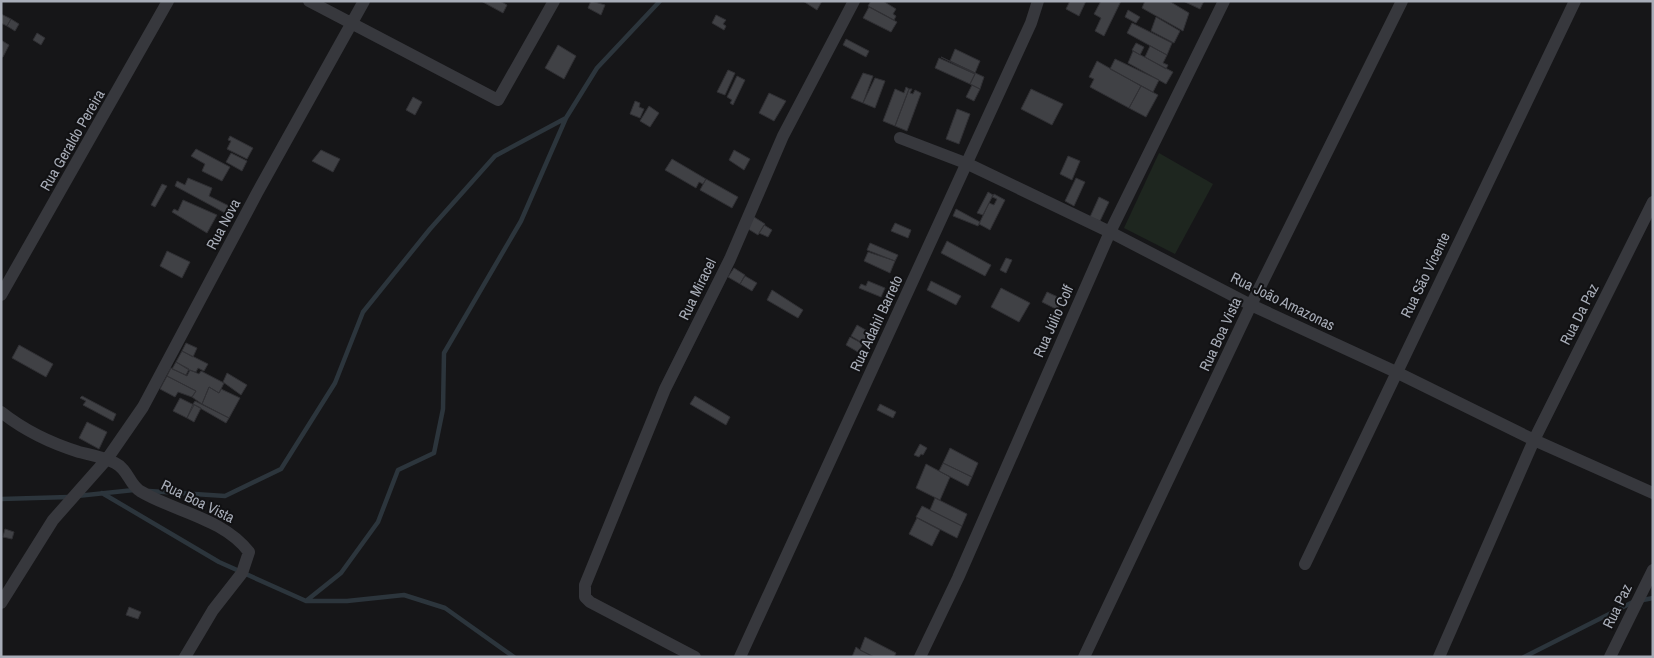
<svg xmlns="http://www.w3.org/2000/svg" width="1654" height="658" font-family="'Archivo Narrow',sans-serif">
<rect width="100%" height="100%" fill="#161618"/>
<!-- green -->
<path fill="#1e261f" d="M1159 153 1213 184 1175 254 1124 228Z"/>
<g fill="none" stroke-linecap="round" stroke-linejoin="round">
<!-- stream -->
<path stroke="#2c353c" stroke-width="4.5" d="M149 491 225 496 281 469 335 383 363 312 430 229 495 156 566 118 597 68 660 1
M102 493 219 562 306 601 341 573 378 522 398 470 434 453 443 409 444 353 521 221 566 118
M77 496 134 490
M1 499 69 497
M306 601H347L404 595 445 608 514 657
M1524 657 1633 602 1653 598"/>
</g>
<!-- building -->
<path fill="#404145" stroke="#303034" d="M481 1H500L507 5 503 13Z
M591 1 605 5 601 15 588 8Z
M803 1H822L817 10Z
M871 1H883L896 9 893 14 896 16 894 20 868 6Z
M1070 1H1086L1079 16 1066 9Z
M1101 1H1121L1104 36 1095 31 1101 18 1094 14Z
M1145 1H1169L1189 13 1183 31 1142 8Z
M1183 1H1204L1200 9Z
M869 7 897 22 891 32 863 18Z
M1128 10 1140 17 1136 23 1125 17Z
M1 14 11 19 7 26 1 23Z
M716 15 726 20 723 24 726 26 724 30 712 23Z
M1156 17 1180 31 1174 43 1151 31Z
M11 19 19 24 15 31 7 26Z
M1132 23 1172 43 1167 55 1127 33Z
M37 33 45 38 41 45 33 40Z
M846 39 869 51 866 57 843 45Z
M1 40 9 45 3 57H1Z
M1136 43 1144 47 1140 55 1132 50Z
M558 45 576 56 564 79 545 68Z
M1150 46 1167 55 1163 63 1168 65 1166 69 1145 57Z
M955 49 980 61 975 73 950 61Z
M1133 51 1173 72 1166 84 1128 63Z
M941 57 984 77 980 89 970 84 975 74Z
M939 58 975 74 970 84 935 68Z
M1115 59 1159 80 1153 92 1110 69Z
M1097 61 1141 86 1129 108 1090 87 1094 79 1089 77Z
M728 70 735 73 725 95 717 92Z
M863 73 873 76 863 103 851 98Z
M737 76 745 80 733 105 730 103 732 100 727 97Z
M875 78 885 81 875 108 863 103Z
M972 85 980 89 974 101 966 97Z
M1141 86 1158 95 1146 117 1129 108Z
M906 87 909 89 895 126 883 121 895 89 904 93Z
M909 89H912L910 93 913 94 915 90 921 93 907 131 895 126Z
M1031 89 1063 104 1052 125 1021 109Z
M769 93 786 101 774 121 759 113Z
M413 97 422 102 415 115 406 110Z
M635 101 640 103 639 107 644 109 640 118 630 114Z
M649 106 659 113 650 127 640 121Z
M957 109 970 114 959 144 946 139Z
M230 136 253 148 247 159 227 149 231 141 228 140Z
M196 149 230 167 222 181 202 171 205 164 191 156Z
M321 150 340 159 333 172 312 161Z
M734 150 750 159 744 170 729 160Z
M231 153 247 161 242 171 226 162Z
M1068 156 1080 161 1072 180 1060 174Z
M672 159 706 179 703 184 699 182 696 188 665 170Z
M188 178 212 188 209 196 231 207 227 214 175 186 177 181 185 185Z
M1076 178 1085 182 1074 206 1065 201Z
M706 179 738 197 732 208 700 190Z
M162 184 167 186 155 207 151 205Z
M988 192 993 195 983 215 977 213Z
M994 194 1005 200 990 230 979 224 989 203 994 205 997 199 992 197Z
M1099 197 1109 202 1100 221 1090 217Z
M183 200 217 215 207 233 172 212 174 209 178 211Z
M956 209 980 222 978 226 953 216Z
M751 215 765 224 758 235 745 227Z
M895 223 911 230 908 238 891 231Z
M764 225 772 230 768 237 759 233Z
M947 241 991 265 985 276 941 253Z
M870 243 898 255 895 261 867 250Z
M167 251 190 262 182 278 160 266Z
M868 252 895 261 890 273 864 261Z
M1006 258 1012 260 1006 273 1000 270Z
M734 268 745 275 740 284 728 277Z
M745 276 757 283 752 291 740 284Z
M868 281 885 288 881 297 859 288 861 284 866 286Z
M931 281 961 296 956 305 927 290Z
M1001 288 1030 303 1019 322 991 307Z
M772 290 803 310 798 318 767 300Z
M1047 292 1062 299 1058 310 1042 302Z
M857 325 869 332 863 343 851 336Z
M850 337 863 344 858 352 846 345Z
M186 343 197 348 193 357 182 351Z
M19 345 53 364 46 377 12 358Z
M182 351 208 364 204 371 198 368 196 372 189 370 176 362Z
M176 362 189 369 186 375 172 369Z
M171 368 187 376 190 370 199 374 201 371 224 383 219 393 209 387 202 404 192 397 196 391 167 376Z
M227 373 247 385 241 395 223 382Z
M167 376 196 391 192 397 178 392 175 397 160 389Z
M209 387 219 393 221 389 240 398 229 418 202 404Z
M82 396 116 414 113 421 83 405 86 401 80 398Z
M695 396 730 417 726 425 690 404Z
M180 398 194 405 187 418 173 411Z
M195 401 229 418 226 423 193 404Z
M193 404 201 408 194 422 187 418Z
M880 404 896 412 893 418 877 410Z
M87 422 107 432 99 449 79 438Z
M920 444 927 448 923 455 921 454 919 457 914 455Z
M950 448 978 463 972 477 943 463Z
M943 463 972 477 968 486 939 471Z
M926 464 950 477 940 500 916 488Z
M935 498 967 514 962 526 930 510Z
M922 506 962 526 957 538 916 517Z
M917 518 940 530 932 546 909 534Z
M5 529 14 532 12 539 3 537Z
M129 607 141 612 138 619 126 615Z
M865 637 896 653 894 657H874L860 650Z
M856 647 860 650 874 657H852Z"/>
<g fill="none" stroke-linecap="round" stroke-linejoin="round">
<!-- minor -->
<path stroke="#37383d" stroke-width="12" d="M309 1 498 100 554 1
M900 138 968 164 1110 232 1251 305 1396 372 1534 440 1653 493
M1 295 168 1
M1 412C25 431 50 443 79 452 91 455 104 457 115 463 128 469 129 484 140 491 175 512 223 518 249 552L242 573 213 610 185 657
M1305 564 1575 1
M1 603 53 520 107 459 143 407 257 193 364 1
M695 657 590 602 585 597V585L665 389 730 259 783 136 854 1
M740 657 1031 23 1038 1
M920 657 958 578 1110 232 1224 1
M1084 657 1251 305 1402 1
M1439 657 1534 440 1653 202
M1610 657 1653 570"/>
</g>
<g text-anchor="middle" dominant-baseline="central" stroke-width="4" stroke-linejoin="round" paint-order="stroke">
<!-- street labels -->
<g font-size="15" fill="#a8adb8" stroke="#111113">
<text transform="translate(72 140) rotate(-60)">Rua Geraldo Pereira</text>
<text transform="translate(223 224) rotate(-62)">Rua Nova</text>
<text transform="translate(1425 275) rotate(-64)">Rua São Vicente</text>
<text transform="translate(697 289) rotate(-64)">Rua Miracel</text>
<text transform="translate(1283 301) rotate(26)">Rua João Amazonas</text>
<text transform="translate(1579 314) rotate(-63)">Rua Da Paz</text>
<text transform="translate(1053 321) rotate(-66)">Rua Júlio Colf</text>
<text transform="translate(876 323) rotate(-65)">Rua Adahil Barreto</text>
<text transform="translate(1220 334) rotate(-65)">Rua Boa Vista</text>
<text transform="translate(198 501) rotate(26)">Rua Boa Vista</text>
<text transform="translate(1617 606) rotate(-64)">Rua Paz</text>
</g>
</g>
<!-- border -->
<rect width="1654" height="658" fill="none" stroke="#a8adb8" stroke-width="5"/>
</svg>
